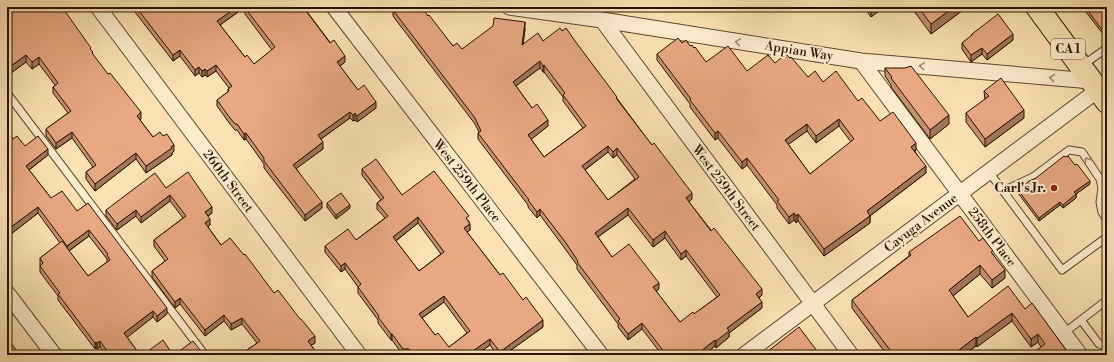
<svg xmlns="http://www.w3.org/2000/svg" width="1114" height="362" font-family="'Libre Bodoni',serif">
<rect width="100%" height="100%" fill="#fce2b2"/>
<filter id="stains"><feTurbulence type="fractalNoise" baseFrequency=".005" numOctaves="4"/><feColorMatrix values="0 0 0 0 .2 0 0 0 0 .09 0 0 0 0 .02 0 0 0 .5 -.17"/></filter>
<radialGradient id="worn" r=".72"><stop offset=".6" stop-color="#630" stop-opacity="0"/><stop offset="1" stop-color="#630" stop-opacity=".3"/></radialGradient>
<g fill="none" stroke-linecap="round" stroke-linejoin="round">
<!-- lane casing -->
<g stroke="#5d462e" stroke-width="9">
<path id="lane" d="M1083 65 1107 48
M7 93 205 355
M989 172 1062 270 1107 237
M1003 191 1033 177 1069 150 1082 152 1100 179 1102 188 1100 202 1102 212 1107 220
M1081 320 1099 344 1107 346
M1064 333 1107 300"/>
</g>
<!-- street casing -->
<g stroke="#5d462e" stroke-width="17">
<path id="street" d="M98 7 359 355
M334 7 601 355
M509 7 602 20 861 61 1091 81
M602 20 851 355
M861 61 1080 355
M7 293 54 355
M744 355 1098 90"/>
</g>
<!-- highway casing -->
<g stroke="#281202" stroke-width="24">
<path id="highway" d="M1037 7 1107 102"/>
</g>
<!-- lane -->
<use href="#lane" stroke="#fdeccd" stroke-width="7"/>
<!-- street -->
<use href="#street" stroke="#fdeccd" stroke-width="15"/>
<!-- highway -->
<use href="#highway" stroke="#fce2b2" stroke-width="22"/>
</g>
<!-- wall -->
<path fill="#c79070" stroke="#281202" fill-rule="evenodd" d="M7 7 91 50 93 55 141 119 140 120 153 137 174 151 172 153V155L146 173 136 159 95 191 86 179V172L93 167 72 138 56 149 46 136V129L68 113 53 93V87L55 85 39 64 32 69 26 62 7 76Z
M131 7H245L220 25 245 57 254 64 272 50 245 14V8L305 9 345 62 340 66 358 90 376 108 357 122 355 120 353 121 350 118 321 139 323 149 296 168 322 208 305 221 264 168V164L246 139 244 140 237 130H235L230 124 217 106V100L228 92V89L229 88 216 71 207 77 205 75 202 77 199 73 195 76 180 56 173 61Z
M864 7H884L871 17Z
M911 7H967L931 34Z
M1082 7H1107V31L1103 34Z
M393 10 428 16 453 46 462 49 525 29 523 44 543 41 562 31 575 42 692 199 689 202 762 295 759 298 762 308 729 333V337L716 348 715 346 704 355H662L642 329 628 340 618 327V324L577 269V265L566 250 540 215 537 218 528 207V205L478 139V133L479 132 475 124 393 16ZM540 68 543 72H544L563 97V101L583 128 544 157 531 139 548 126 532 108 516 86ZM608 152 613 158 617 155 635 179 608 200 585 170ZM628 215 653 247 665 238 681 260 686 256 717 297 694 314 680 322 656 291 659 289 612 257 598 237Z
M972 34 1013 40 987 60 982 54 971 62 962 49V43L972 36Z
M682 43 690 46 706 62 747 71 775 63 808 77 823 82 858 101 880 121 916 150 915 151 926 173 870 216V223L824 256 798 221 796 223 794 220 789 224 777 208V205L747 165 742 169 718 138 715 140 690 107V104L657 60V54ZM839 126 851 142 810 174 788 144 807 131 816 143Z
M885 68 949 124 930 139 891 87V85L885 76Z
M984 91 1024 118 985 147 966 122V113L985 100Z
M7 133 13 139 25 146 48 155 29 170 51 198 77 211 167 314 157 322 153 317 127 337 140 355H105L100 347 97 349 96 348 95 349 58 300V296L40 272V258L60 243 38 213 11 234 7 228ZM89 236 107 259V262L88 276 69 251Z
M362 169 402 195 469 221 470 230 467 232 500 275 543 327 504 355H497L490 345 476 355H403L392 340H391L378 323V320L358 293V287L345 269 341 272 325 252V246L356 240 385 218 377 209V203L381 200 362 175ZM418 223 441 254 419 271 396 241ZM444 302 467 333 449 347 435 335 422 318Z
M1090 184 1076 194V198L1063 208 1060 205 1039 221 1018 193V190Z
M166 188 212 213 208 216 210 225 208 227 221 245 274 293 315 343 311 345 318 355H240L257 343 242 324 231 330 224 321 205 336 180 304 175 308 152 277V271L165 261 154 246V240L183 218 170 201 141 223 136 216 117 230 106 216V210Z
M327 203 350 208 336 219 327 207Z
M979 241 993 254 1005 278 992 288 980 274 953 296 968 317 1025 309 1066 355 1041 347 1038 342 1031 347 1012 321 979 345 977 347 976 346 963 355H887L852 308V300L909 256V252Z"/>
<!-- shaded-wall -->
<path fill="#a2765b" stroke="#281202" d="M237 7H245L217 27V21Z
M871 7H884L871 17Z
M954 7H967L931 34V24Z
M525 22V29L522 52V45Z
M1107 28V31L1103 34V31Z
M1013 34V40L987 60V54Z
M982 48V54L971 62V55Z
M180 50V56L173 61V55Z
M26 55V62L7 76V69Z
M345 56V62L337 68V62Z
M39 57V64L32 69V62Z
M540 61V68L513 88V82Z
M216 65V71L207 77V71Z
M544 65V72H543V66Z
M199 67V73L195 76V70Z
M205 69V75L202 77V71Z
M376 102V108L357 122V116Z
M1024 110V118L985 147V139Z
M141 112V119L137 122V116Z
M350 112V118L318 141V135Z
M355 113V120L353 121V115Z
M949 115V124L930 139V130Z
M839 119V126L816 143V136Z
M548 120V126L528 142V135Z
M807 124V131L785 147V140Z
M718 131V138L715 140V133Z
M72 132V138L56 149V143Z
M246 133V139L244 140V134Z
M323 142V149L293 171V165Z
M916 143V150L911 153V147Z
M174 145V151L172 153V155L146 173V166Z
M608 146V152L582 172V166Z
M617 148V155L613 158V152Z
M48 149V155L26 172V166Z
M136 153V159L95 191V184Z
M747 158V165L742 169V162Z
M926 166V173L867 218V211Z
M1090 181V184L1076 194V198L1063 208V205L1074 192Z
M692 193V199L686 204V198Z
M170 195V201L141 223V217Z
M322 202V208L305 221V215Z
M1060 202V205L1039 221V218Z
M350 205V208L336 219V215Z
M38 207V213L11 234V227Z
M212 207V213L205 218V212Z
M628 208V215L595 239V233Z
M540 209V215L537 218V212Z
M136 210V216L117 230V224Z
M794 213V220L789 224V217Z
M798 214V221L796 223V216Z
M870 216V223L824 256V249Z
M418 217V223L393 243V237Z
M210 219V225L205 229V223Z
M470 224V230L464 234V228Z
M89 230V236L67 252V246Z
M665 231V238L653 247V240Z
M686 250V256L681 260V254Z
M345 263V269L341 272V266Z
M980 265V274L949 299V290Z
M1005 270V278L992 288V280Z
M659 283V289L653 293V287Z
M762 289V295L756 300V294Z
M444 296V302L419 320V314Z
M180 298V304L175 308V302Z
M762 302V308L729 333V337L716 348V341L727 328Z
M167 308V314L157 322V316Z
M153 311V317L124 340V333Z
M1012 313V321L977 347V338Z
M224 315V321L205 336V330Z
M242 318V324L231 330V324Z
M543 320V327L504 355H500V352Z
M642 323V329L628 340V334Z
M391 334H392V340H391Z
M1038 334V342L1031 347V339Z
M315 336V343L308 347V341Z
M976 337V346L963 355H955V353Z
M490 339V345L476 355H467Z
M715 340V346L704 355H696Z
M100 341V347L97 349V343Z
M96 342V348L95 349V343Z
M1066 350V355H1062V353Z
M896 352V355H893V354Z"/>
<!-- building -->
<path fill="#e7a882" stroke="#281202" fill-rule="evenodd" d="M7 7H62L91 48 90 49 93 52 92 53 108 74 110 73 141 112 137 116 153 137 160 132 163 136 167 134 174 145 171 147 172 148 146 166 136 153 95 184 86 172 96 165 72 132 56 143 46 129 71 111 53 87 58 83 39 57 32 62 26 55 7 69Z
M136 7H237L217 21 245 57 247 55 254 64 275 47 245 8V7H303L330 43 334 40 345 56 337 62 358 90 364 85 376 102 357 116 355 113 353 115 350 112 318 135 323 142 293 165 322 202 305 215 264 161V158L246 133 244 134 237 124H235L230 118 217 100 229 91 228 89 232 86 216 65 207 71 205 69 202 71 199 67 195 70 180 50 173 55Z
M397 7H422L428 16 429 15 453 46 457 43 462 49 493 26 494 18 525 22 522 45 538 33 543 41 560 28 562 31 566 28 575 41 617 97 616 98 652 145 654 143 692 193 686 198 711 231 714 228 762 289 756 294 762 302 727 328 729 331 716 341 715 340 696 355H662L665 353 642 323 628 334 618 321 620 319 577 262 578 261 566 243 540 209 537 212 528 200H529L478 133 481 131 475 118 393 10ZM540 61 543 66 544 65 565 93 563 95 586 126 544 157 528 135 548 120 537 104 532 108 513 82ZM608 146 613 152 617 148 639 177 608 200 582 166ZM628 208 653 240 665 231 681 254 686 250 720 295 694 314 693 312 680 322 653 287 659 283 629 244 612 257 595 233Z
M918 7H954L931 24Z
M1085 7H1107V28L1103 31Z
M998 14 1013 34 987 54 982 48 971 55 962 43 972 35V34Z
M678 38 682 43 686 40 690 46 692 45 694 48 695 47 706 62 728 46 747 71 768 55 775 63 786 54 790 58 791 57 808 77 815 71 823 82 836 71 858 101 862 98 880 121 893 112 916 143 911 147 926 166 867 211 870 216 824 249 798 214 796 216 794 213 789 217 777 201 779 200 747 158 742 162 718 131 715 133 690 100 691 99 657 54ZM839 119 854 139 810 174 785 140 807 124 816 136Z
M911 66 949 115 930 130 891 78 892 77 885 68H905Z
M1001 78 1024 110 985 139 966 113 989 96 984 91Z
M8 132 13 139 17 136 25 146 38 136 48 149 26 166 51 198 62 191 77 211 88 203 167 308 157 316 153 311 124 333 140 355H110L100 341 97 343 96 342 95 343 58 294 60 293 40 266 43 263 40 258 62 241 88 276 110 260 107 255 108 254 89 230 67 246 38 207 11 227 7 222V133Z
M1064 156 1065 157 1068 156 1075 165 1077 164 1090 181 1074 192 1076 194 1063 205 1060 202 1039 218 1018 190 1029 181 1036 178Z
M376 159 402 195 434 171 469 216 466 218 470 224 464 228 500 275 503 273 523 300 526 297 543 320 500 352 490 339 467 355H416L413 351 411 353 409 349H403L392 334H391L378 317 379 316 358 287 361 284 345 263 341 266 325 246 348 229 356 240 388 216 377 203 384 198 362 169ZM418 217 444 252 419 271 393 237ZM444 296 470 331 449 347 438 333 435 335 419 314Z
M188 172 212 207 205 212 210 219 205 223 221 245 230 238 244 255 245 254 274 293 278 290 300 319H301L315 336 308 341 318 355H275L273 352 269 355H240L260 341 242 318 231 324 224 315 205 330 180 298 175 302 152 271 168 259 154 240 186 216 170 195 141 217 136 210 117 224 106 210 155 173 166 188Z
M341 193 350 205 336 215 327 203Z
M960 216 979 241 983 238 993 251 991 252 1005 270 992 280 980 265 949 290 968 317 1008 286 1025 309 1032 303 1066 350 1062 353 1063 355H1030L1045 344 1038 334 1031 339 1012 313 979 337 977 338 976 337 955 353 956 354 955 355H899L896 352 893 354 852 300 911 255 909 252Z
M799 327 820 355H763Z
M7 338 20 355H7Z
M163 340 173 355H143Z
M193 341 204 355H174Z"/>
<!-- one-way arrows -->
<defs><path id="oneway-chevron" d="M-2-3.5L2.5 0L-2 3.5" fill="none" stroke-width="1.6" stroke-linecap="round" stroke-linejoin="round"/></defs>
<g stroke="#9d8a72">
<use href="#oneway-chevron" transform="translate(738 42) rotate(-171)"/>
<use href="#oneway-chevron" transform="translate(922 66) rotate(-175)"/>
<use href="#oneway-chevron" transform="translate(1052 78) rotate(-175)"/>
<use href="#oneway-chevron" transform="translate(1087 160) rotate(-125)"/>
</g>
<!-- markers -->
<circle fill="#8f2418" stroke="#fdeccd" stroke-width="1.5" cx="1054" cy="188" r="4"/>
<g text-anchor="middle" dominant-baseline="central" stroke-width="4" stroke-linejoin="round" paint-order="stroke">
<!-- shield labels -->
<rect fill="#fdeccd" stroke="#68533f" stroke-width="1" x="1051" y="39" width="34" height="20" rx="3"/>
<g font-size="12" font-weight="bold" fill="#281202">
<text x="1068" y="49">CA 1</text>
</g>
<!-- street labels -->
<g font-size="13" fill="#281202" stroke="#fdeccd">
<text transform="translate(799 51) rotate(9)">Appian Way</text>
<text transform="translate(228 181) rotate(53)">260th Street</text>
<text transform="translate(467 181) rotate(52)">West 259th Place</text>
<text transform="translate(726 188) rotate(53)">West 259th Street</text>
<text transform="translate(921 223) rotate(-37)">Cayuga Avenue</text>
<text transform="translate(992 237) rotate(53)">258th Place</text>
</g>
<!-- poi labels -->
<g font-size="13" font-weight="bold" fill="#281202" stroke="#fdeccd" text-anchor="end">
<text x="1046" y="188">Carl's Jr.</text>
</g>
</g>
<!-- margin -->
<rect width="1114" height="362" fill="none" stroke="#fce2b2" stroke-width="24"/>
<rect x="8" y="8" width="1098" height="346" fill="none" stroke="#281202" stroke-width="2"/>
<rect x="12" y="12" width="1090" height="338" fill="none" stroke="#281202"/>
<rect width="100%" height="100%" filter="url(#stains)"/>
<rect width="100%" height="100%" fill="url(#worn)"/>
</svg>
